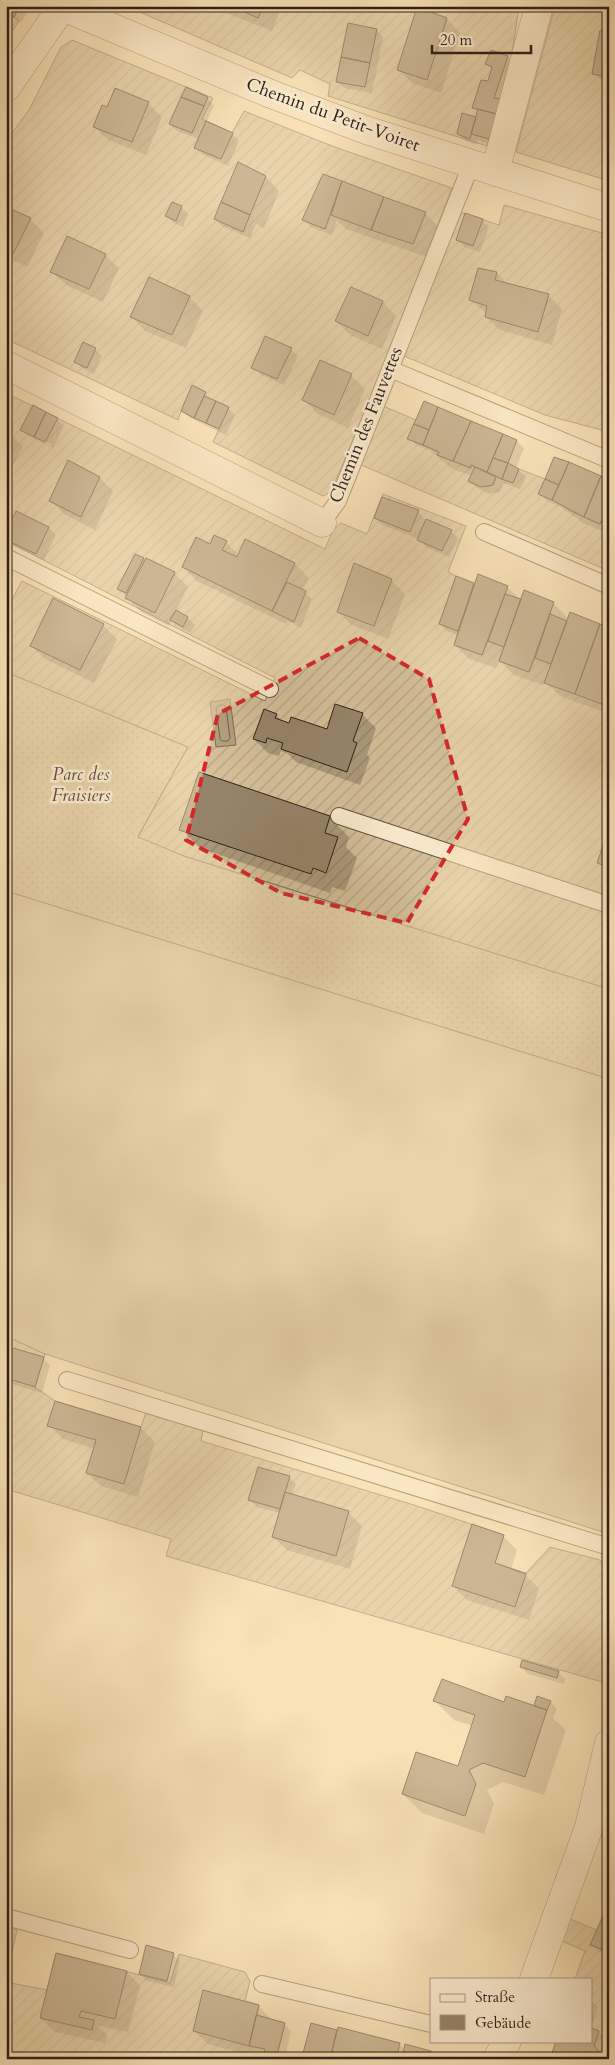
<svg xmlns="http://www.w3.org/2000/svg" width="615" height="2065" font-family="Cardo,serif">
<defs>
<pattern id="grass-dots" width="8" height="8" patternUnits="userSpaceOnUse" patternTransform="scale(1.25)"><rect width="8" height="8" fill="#d5c19b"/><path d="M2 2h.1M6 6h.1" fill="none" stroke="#b7a585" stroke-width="1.8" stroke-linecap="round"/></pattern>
<pattern id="garden-furrows" width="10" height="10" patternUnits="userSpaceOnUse" patternTransform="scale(1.25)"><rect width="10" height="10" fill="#d5c19b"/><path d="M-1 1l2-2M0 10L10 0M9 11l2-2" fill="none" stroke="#b7a585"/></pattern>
</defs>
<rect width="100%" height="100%" fill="#f8e2b6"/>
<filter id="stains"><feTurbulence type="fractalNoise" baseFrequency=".004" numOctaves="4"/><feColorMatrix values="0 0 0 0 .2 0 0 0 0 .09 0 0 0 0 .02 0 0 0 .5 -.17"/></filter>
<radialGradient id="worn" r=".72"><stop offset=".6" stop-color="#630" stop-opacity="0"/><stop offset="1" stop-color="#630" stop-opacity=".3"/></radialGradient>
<!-- grass -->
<path fill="url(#grass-dots)" stroke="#80705a" d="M6 672 188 747 138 836 184 856 609 989V1079L6 891Z"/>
<!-- garden -->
<path fill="url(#garden-furrows)" stroke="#80705a" d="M6 6H20L14 17 19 21 6 40Z
M126 6H519L512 54 487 146 328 96 330 84 300 70 292 78Z
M555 6H609V181L516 152Z
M72 40 213 98 202 119 232 133 244 111 332 146 452 188 382 370 331 492 323 496 213 442 219 429 181 411 178 420 6 339V141L29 110 61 47Z
M504 205 609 235V432L545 415 404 356 460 212 499 225Z
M6 393 325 549 333 530 341 523 367 534 383 494 466 526 448 572 456 576 439 624 458 631 454 645 482 655 488 641 504 647 499 661 529 672 535 658 551 664 604 704 609 691V989L184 856 138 837 188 747 6 672V610L22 581 265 701 275 678 6 541Z
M383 406 416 420 408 439 439 452 437 455 470 468 471 465 475 467 469 482C478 486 483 488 493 485L496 477 513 483 519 469 545 479 539 494 569 507 568 510 599 524 601 521 609 524V571L359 464Z
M6 1336 45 1354 35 1387 55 1401 141 1427 146 1412 203 1431 201 1441 414 1505 504 1535 495 1563 526 1573 550 1547 600 1560 609 1574V1684L166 1556 171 1539 6 1489Z
M570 1919 597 1930 590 1945 609 1952V2059H590L599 2031 591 2028V1979H575L585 1951 562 1941Z
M6 1927 17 1930 6 1977Z
M56 1953 170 1983 179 1954 245 1972 250 1981 245 2001 259 2005 257 2015 285 2023 276 2059H6V1982L47 1990Z"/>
<!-- pitch -->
<path fill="#d5c19b" stroke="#80705a" d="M6 891 609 1079V1534L45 1354 6 1336Z"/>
<!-- water -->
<path fill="#b3a080" stroke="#7d6c56" d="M230 699 236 745 216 747 210 702Z"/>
<!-- shadow -->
<path fill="#0003" fill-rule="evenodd" d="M6 6H31L21 23 6 12Z
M209 6H282L272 31Z
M447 19 460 33 441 93 412 83 398 69Z
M376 30 383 37 372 93 344 88 337 81Z
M609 32V87L593 73Z
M507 57 514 64 496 146 478 140 477 145 465 141 458 134 477 118 479 112 474 107 489 82 493 70 487 64Z
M207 98 214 105 207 122 232 134 239 141 228 166 202 154 195 147 199 139 177 131 170 124Z
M148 103 162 117 146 155 108 140 94 126 107 109Z
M238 164 266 177 279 191 264 228 256 224 250 238 222 226 215 219Z
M324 176 425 213 439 227 427 257 346 229 337 220 332 235 311 227 304 220Z
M181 207 188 214 183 227 174 223 167 216Z
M6 209 30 219 44 233 27 267 6 257Z
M482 220 489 227 480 252 464 247 457 240Z
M105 255 119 268 103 302 66 285 52 272Z
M479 269 497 273 508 285 548 295 562 309 552 345 500 330 486 317 487 314 471 300Z
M351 288 383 302 396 316 382 349 350 335 336 321Z
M189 297 203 311 186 348 145 331 132 317Z
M95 349 102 356 94 374 82 368 75 361Z
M291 349 298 356 284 385 260 374 253 367Z
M321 361 351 375 365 389 348 428 318 414 304 400Z
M205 393 212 400 228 408 235 415 226 435 190 418 183 411Z
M424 402 517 441 524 448 516 468 526 477 520 489 503 483 500 492 489 494 477 488 470 481 472 476 452 469 431 451 416 445 409 438Z
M57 419 64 426 53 448 28 436 22 429ZM28 432 51 444 50 446 28 435Z
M6 431 23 446 6 480Z
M100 478 113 491 95 530 64 514 51 500Z
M609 480V534L583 523 561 507 547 501 540 494Z
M418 511 425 520 451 531 458 538 449 557 426 547 419 539 382 525 375 518Z
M17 513 49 528 56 535 44 560 12 545 6 539Z
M246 541 295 564 309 578 302 591 312 599 301 628 288 621 286 624 197 581 183 567 210 546 226 542 239 555Z
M143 559 174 573 188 587 176 611 188 618 195 625 190 633 179 627 172 620 169 626 141 612 119 589Z
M391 580 405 594 388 639 352 625 338 612Z
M474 584 507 587 522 601 553 603 569 619 609 628V714L560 696 545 681 543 685 514 675 499 660 496 668 469 659 455 645 458 635 447 631 440 624Z
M103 625 117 639 94 683 45 659 31 645Z
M362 714 376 728 367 755 370 758 360 785 296 762 287 753 281 751 279 756 268 753 254 739 276 715 284 723 327 730Z
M200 774 330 818 349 837 346 847 357 858 345 891 332 887 330 893 200 848 181 829Z
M609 833V873L599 863Z
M43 1358 50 1365 42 1393 12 1384 6 1378Z
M56 1403 141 1428 155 1442 138 1497 101 1486 87 1473 95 1449 63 1439 49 1425Z
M289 1477 296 1484 292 1495 348 1512 362 1526 350 1569 287 1550 273 1537 280 1513 257 1507 250 1500Z
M503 1536 517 1550 511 1570 525 1575 539 1588 529 1620 467 1600 453 1586Z
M521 1667 558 1672 565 1679 564 1684 528 1674Z
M435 1701 505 1703 535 1707 550 1702 557 1709 553 1718 566 1730 544 1795 503 1782 487 1790 494 1804 484 1834 422 1813 403 1794 459 1767 473 1726 454 1720Z
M609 1903V1960L592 1945Z
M173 1954 180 1961 174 1987 147 1981 140 1974Z
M57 1955 127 1972 140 1986 128 2032 96 2025 107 2035 105 2043 55 2032 41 2018Z
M591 2001 598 2007 591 2028Z
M259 2006 272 2020 284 2024 291 2031 285 2059H263L208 2044 194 2030Z
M312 2025 338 2032 399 2044 405 2050 431 2052 438 2059H303Z
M591 2030 599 2032 609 2042 608 2059H552L591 2041Z"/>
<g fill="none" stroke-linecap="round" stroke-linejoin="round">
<!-- shore -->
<path stroke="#70604c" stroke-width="1" d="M224 705 226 707 230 738 228 741H222L220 739 216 708 218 706Z"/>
</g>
<!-- building -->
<path fill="#96846a" stroke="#2c1f18" d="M6 6H20L14 17 6 12Z
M231 6H263L258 18Z
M417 7 447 18 427 80 397 70Z
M348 23 377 29 370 63 341 57Z
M600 30 609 31V77L592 74Z
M491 50 508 56 494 98 500 99 497 114 472 108 481 80 488 81 492 67 485 64Z
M341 57 370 63 365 87 336 82Z
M186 87 208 97 204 106 181 97Z
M115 88 149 102 132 142 93 127 102 105 107 107Z
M181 97 204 106 192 133 169 124Z
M478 109 497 114 489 139 471 134Z
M462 113 476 117 470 139 457 134Z
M206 121 233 133 221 159 194 148Z
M238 162 266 176 250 215 221 202Z
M323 174 342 181 325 229 302 220Z
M342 181 384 197 371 230 331 215Z
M384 197 426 212 413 244 371 230Z
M172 202 182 206 176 221 165 216Z
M221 202 250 215 243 232 214 219Z
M6 207 31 218 13 254 6 251Z
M465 213 483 219 473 246 456 240Z
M67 236 106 254 89 289 50 272Z
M478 268 497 272 495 280 549 294 538 332 485 317 487 306 469 300Z
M149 277 190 296 172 335 130 317Z
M351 287 383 301 368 336 335 321Z
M265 336 292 348 277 379 251 368Z
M83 342 96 348 87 368 74 362Z
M320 360 352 374 334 415 302 400Z
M192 385 206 392 194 418 181 411Z
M204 396 216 401 206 423 194 418Z
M216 401 229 407 219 429 206 423Z
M424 401 438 407 429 430 414 424Z
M33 405 46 412 34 437 20 430Z
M438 407 471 421 453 461 437 455 439 452 423 445Z
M46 412 58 418 45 442 34 437Z
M471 421 503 434 487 472 471 465V468L453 461Z
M414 424 429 430 423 445 407 439Z
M503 434 517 440 508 463 493 458Z
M554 457 569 462 559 485 545 479Z
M493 458 508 463 502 479 487 472Z
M68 460 100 477 81 517 49 501Z
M569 462 601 476 584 517 552 500Z
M508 463 519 469 513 483 502 479Z
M475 467 496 477 493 485 481 487 468 481Z
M601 476 609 479V524L601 521 600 524 584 517Z
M545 479 559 485 552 500 538 494Z
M382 497 419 510 410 532 374 518Z
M16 511 49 527 36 554 6 540V532Z
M426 519 452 530 442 551 417 540Z
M214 535 227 541 222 550 237 557 245 539 295 563 272 611 182 567 196 537 210 544Z
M135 554 144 558 126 593 117 589Z
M146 558 175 572 155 613 125 598Z
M354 563 392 579 374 626 337 612Z
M478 574 508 586 482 655 454 645Z
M456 576 474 583 458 631 439 624Z
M287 582 306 591 294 622 272 611Z
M524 590 554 602 529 672 499 661Z
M505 594 521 599 504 647 488 641Z
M53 598 104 624 80 670 30 646Z
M176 610 188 617 183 627 170 620Z
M570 612 600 624 575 694 544 683Z
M550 614 567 621 551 664 535 658Z
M600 624 609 627V691L604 705 575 694Z
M335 704 363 713 353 741 357 743 347 772 281 749 283 743 267 738 266 743 253 739 264 709 277 714 275 718 289 723 291 717 327 729Z
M199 772 330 816 325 833 338 837 326 873 313 868 311 874 179 830Z
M608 831H609V867L597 863Z
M13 1348 44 1357 35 1387 6 1378V1370Z
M55 1401 141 1427 124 1484 86 1473 96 1440 47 1426Z
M258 1467 290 1476 280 1509 248 1500Z
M285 1492 349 1511 336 1556 272 1537Z
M472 1524 504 1535 495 1563 526 1574 515 1607 452 1586Z
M522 1660 559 1671 557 1678 520 1667Z
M442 1679 504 1702 506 1696 547 1710 525 1777 483 1763 469 1770 476 1784 465 1816 402 1794 416 1752 458 1766 475 1715 433 1701Z
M537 1696 551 1701 547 1710 534 1706Z
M609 1900V1921L602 1918Z
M602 1918 609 1921V1952L590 1945Z
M146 1945 174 1953 167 1981 139 1974Z
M56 1953 127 1971 115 2019 81 2011 79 2017 94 2020 92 2030 40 2018Z
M203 1990 259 2005 249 2046 193 2031Z
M256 2015 285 2023 276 2059H263L265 2049 249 2046Z
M311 2023 337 2030 330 2059 302 2057Z
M338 2027 400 2043 396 2059H330Z
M591 2028 599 2031 594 2045 598 2051 595 2059H550L556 2041H591Z
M405 2044 431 2051 429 2059H402Z"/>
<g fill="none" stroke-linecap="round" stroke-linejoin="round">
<!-- lane casing -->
<g stroke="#5f5040" stroke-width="18">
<path id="lane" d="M390 369 609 460
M322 523 338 501 471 165
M484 532 609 586
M6 557 270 689
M339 816 609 905
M67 1380 609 1547
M6 1917 130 1950
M262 1984 431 2024"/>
</g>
<!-- street casing -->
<g stroke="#5f5040" stroke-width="29">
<path id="street" d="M63 7 271 94 366 130 609 208
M6 88 63 6
M495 172 539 6
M6 365 322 523
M534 1979 589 1827 609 1743
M497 2059 507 2041"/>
</g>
<!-- lane -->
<use href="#lane" stroke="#faecd0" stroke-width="16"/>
<!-- street -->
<use href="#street" stroke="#faecd0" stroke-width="28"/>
</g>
<!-- marked area -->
<path d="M0 0H615V2065H0ZM359 638 429 679 468 819 407 923 281 893 186 840 218 714Z" fill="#f8e2b6" fill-opacity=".55" fill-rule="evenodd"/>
<path fill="none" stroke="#d62828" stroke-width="4" stroke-dasharray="10 6" stroke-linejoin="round" d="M359 638 429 679 468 819 407 923 281 893 186 840 218 714Z"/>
<g text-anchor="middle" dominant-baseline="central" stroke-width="5" stroke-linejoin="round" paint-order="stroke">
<!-- street labels -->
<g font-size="18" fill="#2c1f18" stroke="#faecd0">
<text transform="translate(333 115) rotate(20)">Chemin du Petit-Voiret</text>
<text transform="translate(366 425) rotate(-68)">Chemin des Fauvettes</text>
</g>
<!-- park labels -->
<g font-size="18" font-style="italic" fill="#5f503f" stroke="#faecd0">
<text x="81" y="774">Parc des<tspan x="81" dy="21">Fraisiers</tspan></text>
</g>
</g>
<!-- margin -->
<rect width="615" height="2065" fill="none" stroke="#f8e2b6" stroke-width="25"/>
<rect x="8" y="8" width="600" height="2050" fill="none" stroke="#2c1f18" stroke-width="2.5"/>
<rect x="12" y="12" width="590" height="2040" fill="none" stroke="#2c1f18"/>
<!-- legend -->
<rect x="430" y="1978" width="162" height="65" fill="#faecd0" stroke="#a89a86"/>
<rect x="440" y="1994" width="25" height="8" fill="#faecd0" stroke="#a89a86"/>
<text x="475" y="2002" font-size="15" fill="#2c1f18">Straße</text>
<rect x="440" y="2015" width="25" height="15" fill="#96846a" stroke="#a89a86"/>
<text x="475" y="2028" font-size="15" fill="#2c1f18">Gebäude</text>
<!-- scale -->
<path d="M432 45v8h99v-8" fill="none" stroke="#2c1f18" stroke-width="2.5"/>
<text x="440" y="45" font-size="15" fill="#2c1f18" stroke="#faecd0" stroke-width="4" paint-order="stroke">20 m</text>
<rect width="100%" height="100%" filter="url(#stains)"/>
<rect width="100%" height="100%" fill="url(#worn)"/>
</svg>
